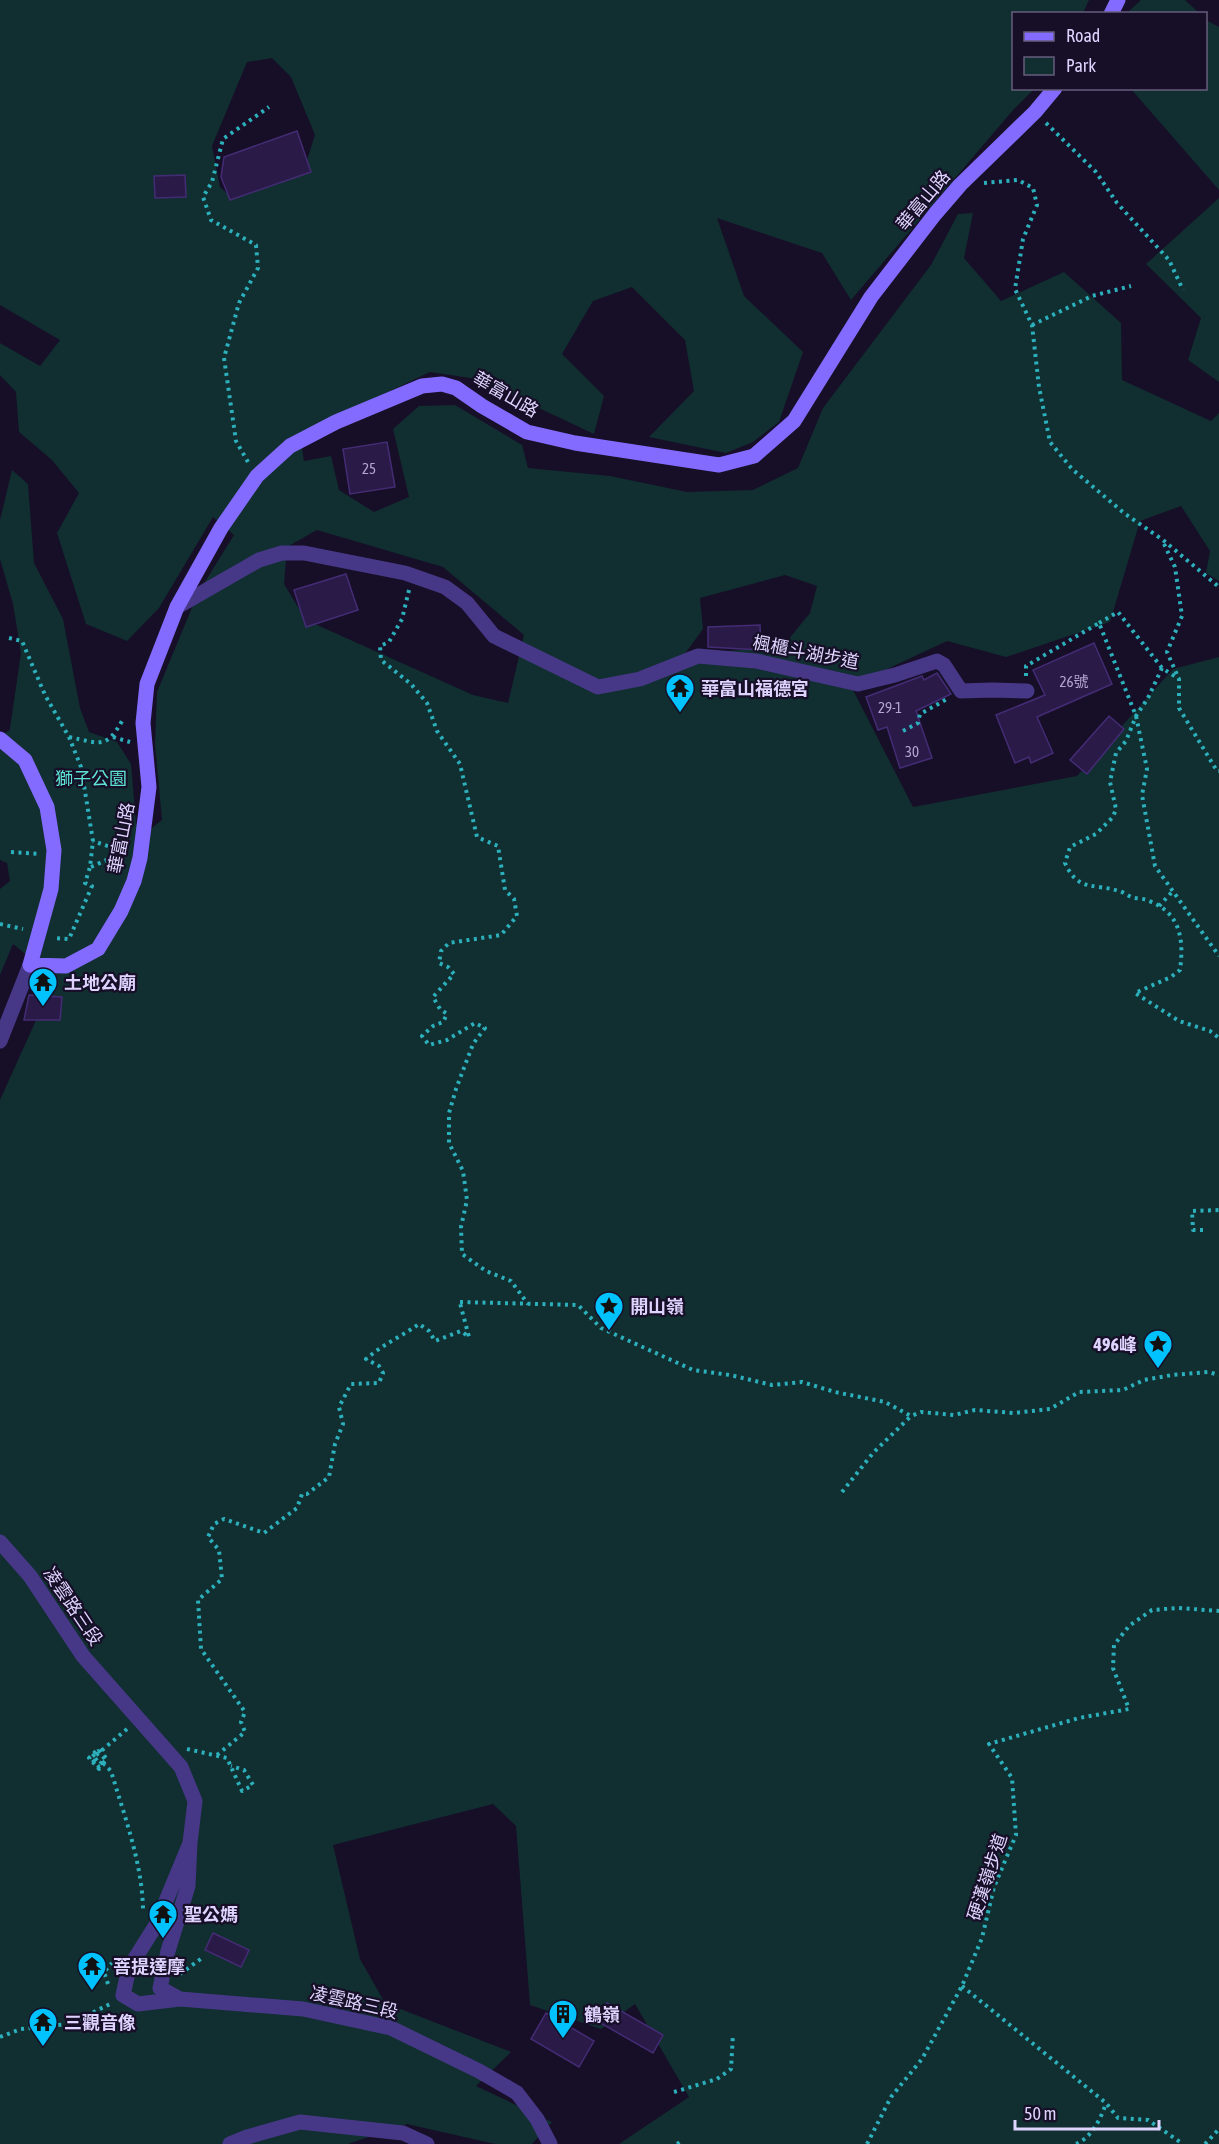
<svg xmlns="http://www.w3.org/2000/svg" width="1219" height="2144" font-family="'Asap Condensed','Noto Sans TC',sans-serif">
<rect width="100%" height="100%" fill="#160f27"/>
<!-- green -->
<path fill="#112e31" fill-rule="evenodd" d="M0 0H1089L1083 13 1014 14V88L1034 89 1014 109 851 300 822 253 717 218 744 296 803 352 779 422 753 442 726 453 649 437 694 391 685 340 632 287 593 301 562 354 604 396 594 434 477 379 430 372 300 434 304 461 331 456 339 490 374 512 409 497 393 429 419 406 455 405 522 445 528 468 610 476 687 492 753 490 798 468 823 408 931 265 958 214 973 213 964 258 1001 301 1064 272 1121 323 1122 380 1211 421 1219 413V581L1206 573 1210 551 1181 506 1140 521 1110 622 1006 657 947 641 851 686 913 807 1077 776 1173 669 1219 657V2144H619L689 2097 635 2004 601 2029 530 2005 516 1826 493 1804 333 1845 360 1959 385 2003 511 2052 476 2086 552 2122 532 2144H495L407 2124 348 2144H0V1100L55 978 13 944 0 975V889L10 881 7 863 0 860V735L9 731 10 728 21 653 13 604 0 559V520L12 470 28 484 34 563 63 619 80 708 89 732 117 742 131 764 136 823 142 836 162 820 155 744 157 692 198 593 234 535 213 517 159 608 127 641 86 624 57 533 79 493 52 460 19 432 16 392 0 375V343L40 366 60 340 0 305ZM272 58 291 77 315 135 307 160 232 198 220 187 212 146 247 62ZM317 530 443 567 524 635 508 703 473 695 306 620 284 584 287 547ZM785 575 817 586 810 613 783 646 684 655 703 629 700 598Z
M1141 0H1185L1199 13H1127Z
M1206 20 1219 27V190L1131 89 1206 88Z
M1219 198V382L1188 360 1201 318 1146 264Z"/>
<!-- building -->
<path fill="#2a1a48" stroke="#442c75" stroke-width="1.5" d="M297 131 311 172 230 200 221 177 224 157Z
M185 175 186 197 155 198 154 176Z
M387 442 395 487 350 494 343 449Z
M346 574 358 610 306 627 294 590Z
M760 625 761 650 708 647V627Z
M1094 643 1112 684 1037 717 1053 753 1031 763 1029 757 1015 763 996 715 1045 695 1033 670Z
M937 673 951 694 916 711 932 758 900 768 887 727 878 730 866 697 922 676 924 680Z
M1109 716 1124 729 1087 774 1070 760Z
M29 995 62 997 60 1020H24Z
M213 1933 249 1950 241 1967 205 1950Z
M607 2003 663 2035 653 2053 597 2021Z
M546 2013 594 2041 579 2067 531 2039Z"/>
<g fill="none" stroke-linecap="round" stroke-linejoin="round">
<!-- path -->
<path stroke="#2cb0bb" stroke-width="4" stroke-dasharray="3 4.5" stroke-linecap="butt" d="M1046 123 1096 172 1117 203 1169 260 1183 290
M984 183 1018 180 1033 188 1037 205 1023 239 1015 289 1032 325 1039 387 1050 442 1072 469 1124 513 1163 540 1219 587
M1032 325 1092 296 1131 286
M248 462 236 441 224 358 239 303 258 268 256 245 211 220 203 197 212 182 223 139 269 107
M1164 544 1175 567 1182 616 1167 652 1179 679V708L1217 771H1219
M409 590 402 619 389 642 380 646 381 660 411 684 427 703 437 731 460 764 477 837 498 846 505 890 514 899 517 916 501 935 449 943 441 951 439 963 448 967 454 974 433 997 440 1009 447 1014 443 1022 433 1026 422 1036 429 1045 447 1040 475 1023 485 1028 473 1044 456 1089 449 1113V1143L463 1171 467 1200 461 1227 462 1254 486 1271 511 1281 528 1304
M1099 623 1118 612 1162 668 1179 679
M9 638 22 641 45 695 69 737 81 767 93 841 90 867 85 883 92 886 69 939 54 938
M1162 668 1148 698 1136 716 1126 741 1116 753 1110 782 1116 809 1113 817 1096 834 1070 847 1065 863C1078 892 1093 883 1119 891 1123 892 1127 895 1131 897 1137 899 1144 898 1149 901 1181 913 1184 940 1180 970L1171 977 1135 993 1179 1021 1210 1031 1219 1038
M1026 676V666L1099 623 1136 716 1147 769 1142 795 1155 866 1219 956
M903 731 918 723 920 714 947 699
M69 737C99 743 106 750 122 721
M113 737 130 742
M11 852 40 854
M91 867 111 858 113 848 93 841
M1159 906 1172 892
M0 924 23 929
M1203 1230H1193L1192 1211 1219 1210
M460 1302 578 1305 601 1328 693 1370 730 1375 772 1385 802 1382 835 1392 885 1402 911 1416 921 1412 954 1415 975 1410 1014 1413 1050 1409 1079 1392 1123 1390 1144 1380 1172 1375 1208 1372 1219 1375
M842 1492 873 1453 911 1416
M127 1729 94 1757 100 1764 105 1759 98 1751 91 1758 99 1767 107 1759 98 1749 89 1758 99 1769 104 1764 111 1771C124 1815 142 1862 143 1909
M187 1749 227 1758 242 1791 253 1785 244 1770 231 1766
M217 1755 245 1732 241 1722 245 1712 201 1649 198 1600 222 1579 219 1550 208 1537 214 1524 224 1519 264 1533 297 1508 302 1494H307L329 1477 335 1444 343 1424 339 1407 351 1384 379 1383 383 1373 379 1366 366 1359C382 1345 402 1336 419 1324L429 1331 435 1341 461 1331 469 1337 460 1303
M180 1974 202 1958
M108 1984 104 1972 112 1963
M962 1986 1106 2103 1118 2118 1148 2120 1183 2144
M0 2037 21 2029 69 2024 110 2004
M674 2092 717 2079 731 2069 733 2034
M677 2144 682 2141
M867 2144 891 2097 922 2059 962 1986 982 1938 994 1887 1016 1835 1012 1778 989 1744 1079 1718 1129 1709 1113 1668 1114 1645 1129 1626 1152 1610 1179 1608 1219 1611
M1076 2144C1091 2138 1101 2119 1106 2103
M1205 2144 1219 2129"/>
<!-- street -->
<path stroke="#463887" stroke-width="15" d="M177 607 259 560 282 553H304L405 573 445 587 467 603 494 636 598 687 640 679 698 656 756 661 858 684 895 675 937 661 944 665 961 691 992 690 1027 691
M0 1041 30 965
M0 1542 30 1576 83 1656 181 1767 195 1801 190 1843 188 1886 168 1951 160 1988 180 1999
M190 1843 156 1925 129 1968 123 1995 138 2004 180 1999 303 2009 391 2028 479 2071 517 2093 537 2119 550 2144
M230 2144 247 2137 300 2122 403 2133 427 2144"/>
<!-- secondary -->
<path stroke="#846bff" stroke-width="15" d="M1111 14 1118 0
M0 739 25 760 47 807 54 850 51 889 30 965 66 966 98 949 121 911 134 881 140 858 149 787 143 723 147 684 177 607 221 528 257 476 290 446 336 422 422 386 442 384 456 388 482 406 527 432 575 443 719 465 754 456 794 421 871 297 935 214 960 185 1035 112 1055 88"/>
</g>
<!-- icons -->
<defs>
<g id="temple-pin" transform="scale(1.5)"><path d="M0 17L-7.5 6A9.5 9.5 0 1 1 7.5 6Z" fill="#00c2ff" stroke="#160f27"/><path d="M0-6L5-2H3V0L6.5 2.5H4V6H1.5V3h-3V6H-4V2.5H-6.5L-3 0V-2H-5Z" fill="#111"/></g>
<g id="sight-pin" transform="scale(1.5)"><path d="M0 17L-7.5 6A9.5 9.5 0 1 1 7.5 6Z" fill="#00c2ff" stroke="#160f27"/><path d="M0-6L1.8-2.2L6-1.7L2.9 1.2L3.7 5.4L0 3.3L-3.7 5.4L-2.9 1.2L-6-1.7L-1.8-2.2Z" fill="#111"/></g>
<g id="building-pin" transform="scale(1.5)"><path d="M0 17L-7.5 6A9.5 9.5 0 1 1 7.5 6Z" fill="#00c2ff" stroke="#160f27"/><path d="M-4-6H4V6H1V3H-1V6H-4ZM-2.5-4.3h1.7v1.8h-1.7ZM.8-4.3h1.7v1.8H.8ZM-2.5-1h1.7V.8h-1.7ZM.8-1h1.7V.8H.8Z" fill="#111"/></g>
</defs>
<g fill-rule="evenodd">
<use href="#temple-pin" x="680" y="688"/>
<use href="#temple-pin" x="43" y="982"/>
<use href="#sight-pin" x="609" y="1306"/>
<use href="#sight-pin" x="1158" y="1344"/>
<use href="#temple-pin" x="163" y="1914"/>
<use href="#temple-pin" x="92" y="1966"/>
<use href="#building-pin" x="563" y="2014"/>
<use href="#temple-pin" x="43" y="2022"/>
</g>
<g text-anchor="middle" dominant-baseline="central" stroke-width="4.5" stroke-linejoin="round" paint-order="stroke">
<!-- number labels -->
<g font-size="15" fill="#b2a6d1">
<text x="369" y="468">25</text>
<text x="1074" y="681">26號</text>
<text x="890" y="707">29-1</text>
<text x="912" y="751">30</text>
</g>
<!-- street labels -->
<g font-size="18" fill="#dfd4ff" stroke="#160f27">
<text transform="translate(923 200) rotate(-50)">華富山路</text>
<text transform="translate(506 394) rotate(30)">華富山路</text>
<text transform="translate(806 652) rotate(11)">楓櫃斗湖步道</text>
<text transform="translate(121 838) rotate(-79)">華富山路</text>
<text transform="translate(73 1606) rotate(56)">凌雲路三段</text>
<text transform="translate(987 1877) rotate(-72)">硬漢嶺步道</text>
<text transform="translate(354 2002) rotate(13)">凌雲路三段</text>
</g>
<!-- poi labels -->
<g font-size="18" font-weight="bold" fill="#dfd4ff" stroke="#160f27" text-anchor="start">
<text x="701" y="688">華富山福德宮</text>
<text x="64" y="982">土地公廟</text>
<text x="630" y="1306">開山嶺</text>
<text x="1137" y="1344" text-anchor="end">496峰</text>
<text x="184" y="1914">聖公媽</text>
<text x="113" y="1966">菩提達摩</text>
<text x="584" y="2014">鶴嶺</text>
<text x="64" y="2022">三觀音像</text>
</g>
<!-- park labels -->
<g font-size="18" fill="#5de3d4" stroke="#160f27">
<text x="91" y="778">獅子公園</text>
</g>
</g>
<!-- legend -->
<rect x="1012" y="12" width="195" height="78" fill="#160f27" stroke="#665e7d" stroke-width="1.5"/>
<rect x="1024" y="32" width="30" height="9" fill="#846bff" stroke="#665e7d" stroke-width="1.5"/>
<text x="1066" y="42" font-size="18" fill="#dfd4ff">Road</text>
<rect x="1024" y="57" width="30" height="18" fill="#112e31" stroke="#665e7d" stroke-width="1.5"/>
<text x="1066" y="72" font-size="18" fill="#dfd4ff">Park</text>
<!-- scale -->
<path d="M1015 2120v9h144v-9" fill="none" stroke="#dfd4ff" stroke-width="3"/>
<text x="1024" y="2120" font-size="18" fill="#dfd4ff" stroke="#160f27" stroke-width="4.5" paint-order="stroke">50 m</text>
</svg>
